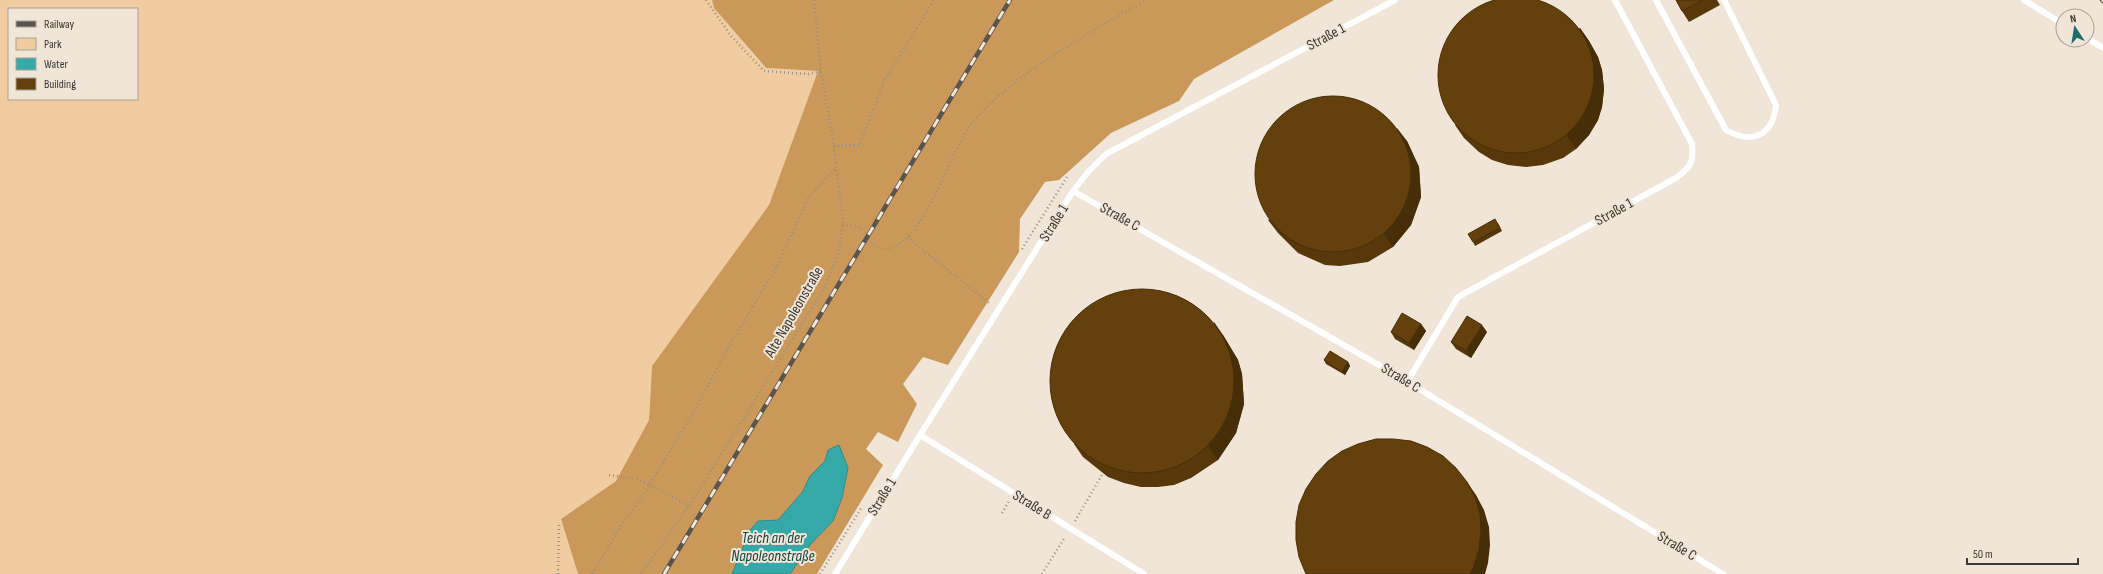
<svg xmlns="http://www.w3.org/2000/svg" width="2103" height="574" font-family="'Sofia Sans Condensed',sans-serif">
<rect width="100%" height="100%" fill="#f0e5d7"/>
<!-- green -->
<path fill="#f1cca0" fill-rule="evenodd" d="M0 0H712L714 8 765 68 818 71 769 205 652 366 649 420 616 481 561 519 578 574H0ZM9 9H137V99H9Z"/>
<!-- forest -->
<path fill="#ca9859" d="M712 0H1334L1194 79 1179 101 1111 133 1059 180 1045 182 1020 219 1019 252 948 365 923 357 903 384 917 404 898 442 878 432 866 449 883 465 817 574H790L810 545 833 521 842 498 848 468 828 450 825 461 810 476 803 491 778 520 758 521 750 530 732 574H578L561 519 616 481 649 420 652 366 769 205 818 71 766 68 714 8Z"/>
<!-- water -->
<path fill="#35a9a8" stroke="#378785" d="M839 445 848 468 842 498 833 521 810 545 790 574H732L750 530 758 521 778 520 803 491 810 476 825 461 828 450Z"/>
<g fill="none" stroke-linecap="round" stroke-linejoin="round">
<!-- path -->
<path stroke="#978f85" stroke-width="2.5" stroke-dasharray="1 3" stroke-linecap="butt" d="M706 0 731 36 764 71 808 74 821 71
M834 146 860 145 884 81 934 0
M843 224 860 227C870 237 874 254 891 248 926 237 949 155 969 127 1008 76 1090 33 1146 0
M907 237 989 303
M1022 249 1067 177
M609 475 638 479 689 506
M1002 513 1009 501
M1075 521 1103 473
M558 574 559 524
M592 574 622 524 644 494 697 406 732 341 776 268 809 197 836 168
M641 574 689 506 825 287 839 251 843 224 834 146 821 71 814 0
M820 574 862 507
M1042 574 1065 537"/>
<!-- service -->
<path stroke="#fff" stroke-width="6" d="M1656 0 1726 130C1753 145 1773 135 1776 105L1724 0
M2024 0 2063 24
M2087 38 2103 48
M1073 191 1393 373 1723 574
M1407 382 1458 297 1676 178C1691 167 1694 162 1692 144L1615 0
M920 435 1144 574
M835 574 920 435 1073 191 1089 171 1106 154 1395 0"/>
<!-- rail casing -->
<g stroke="#59544d" stroke-width="4.5">
<path id="rail" d="M2102 0 2103 1
M664 574 1010 0"/>
</g>
<!-- rail -->
<use href="#rail" stroke="#f0e5d7" stroke-width="3" stroke-dasharray="9" stroke-linecap="butt"/>
</g>
<!-- wall -->
<path fill="#56380a" d="M1676 0H1717L1720 5 1689 22 1682 11Z
M1580 28 1589 41 1598 57 1602 70 1604 89 1602 107 1598 120 1589 135 1576 149 1563 158 1543 165 1526 167 1508 165 1492 160 1479 152 1464 138 1455 125Z
M1407 141 1419 167 1421 197 1411 225 1393 247 1368 262 1340 266 1325 265 1298 253 1278 233 1268 220Z
M1498 223 1502 231 1475 246 1473 242Z
M1421 324 1426 331 1414 350 1395 339 1391 332Z
M1487 332 1471 358 1456 349 1451 342Z
M1223 335 1238 360 1242 374 1244 404 1236 433 1218 460 1191 478 1174 485 1158 487H1141L1124 483 1108 477 1083 457 1074 444Z
M1324 360 1348 362 1350 366 1345 375 1326 364Z"/>
<!-- shaded-wall -->
<path fill="#462e08" d="M1580 28 1589 41 1598 57 1602 70 1604 89 1602 107 1598 120 1589 135 1576 149 1567 136Z
M1397 128 1407 141 1419 167 1421 197 1411 225 1393 247 1384 234Z
M1214 322 1223 335 1238 360 1242 374 1244 404 1236 433 1218 460 1209 447Z
M1421 324 1426 331 1414 350 1409 343Z
M1482 325 1487 332 1471 358 1466 351Z
M1348 362 1350 366 1345 375 1342 372Z
M1467 482 1476 495 1484 510 1489 527 1490 545 1488 563 1485 574H1470Z"/>
<!-- building -->
<path fill="#64410c" stroke="#462e08" d="M1438 75a78 78 0 1 1 156 0a78 78 0 1 1-156 0Z
M1676 0H1703L1682 11Z
M1255 174a78 78 0 1 1 156 0a78 78 0 1 1-156 0Z
M1495 219 1500 228 1473 242 1468 234Z
M1050 381a92 92 0 1 1 184 0a92 92 0 1 1-184 0Z
M1402 313 1421 324 1409 343 1391 332Z
M1467 316 1482 325 1466 351 1451 342Z
M1330 351 1348 362 1342 372 1324 360Z
M1376 439H1393L1411 441 1427 447 1443 456 1456 468 1467 482 1475 497 1480 514 1481 532 1479 549 1474 566 1470 574H1306L1299 557 1296 540V522L1299 505 1306 489 1316 474 1328 461 1342 451 1358 444Z"/>
<g text-anchor="middle" dominant-baseline="central" stroke-width="4" stroke-linejoin="round" paint-order="stroke">
<!-- street labels -->
<g font-size="15" fill="#3c3832" stroke="#f0e5d7">
<text transform="translate(1326 37) rotate(-28)">Straße 1</text>
<text transform="translate(1614 212) rotate(-29)">Straße 1</text>
<text transform="translate(1120 217) rotate(29)">Straße C</text>
<text transform="translate(1054 223) rotate(-58)">Straße 1</text>
<text transform="translate(794 312) rotate(-60)">Alte Napoleonstraße</text>
<text transform="translate(1401 378) rotate(31)">Straße C</text>
<text transform="translate(882 497) rotate(-59)">Straße 1</text>
<text transform="translate(1032 505) rotate(32)">Straße B</text>
<text transform="translate(1677 546) rotate(31)">Straße C</text>
</g>
<!-- water labels -->
<g font-size="16" font-style="italic" fill="#114443" stroke="#f0e5d7">
<text x="773" y="538">Teich an der<tspan x="773" dy="18">Napoleonstraße</tspan></text>
</g>
</g>
<!-- legend -->
<rect x="8" y="8" width="130" height="92" fill="#f0e5d7" stroke="#a8a095"/>
<rect x="16" y="21" width="20" height="6" fill="#59544d" stroke="#a8a095"/>
<text x="44" y="28" font-size="12" fill="#3c3832">Railway</text>
<rect x="16" y="38" width="20" height="12" fill="#f1cca0" stroke="#a8a095"/>
<text x="44" y="48" font-size="12" fill="#3c3832">Park</text>
<rect x="16" y="58" width="20" height="12" fill="#35a9a8" stroke="#a8a095"/>
<text x="44" y="68" font-size="12" fill="#3c3832">Water</text>
<rect x="16" y="78" width="20" height="12" fill="#64410c" stroke="#a8a095"/>
<text x="44" y="88" font-size="12" fill="#3c3832">Building</text>
<!-- north arrow -->
<g transform="translate(2075 28) rotate(348)"><circle r="19" fill="#f0e5d7" stroke="#a8a095"/>
<path d="M0-3L7 15L0 10L-7 15Z" fill="#206c6b"/>
<text y="-6" font-size="11" font-weight="bold" text-anchor="middle" fill="#3c3832">N</text>
</g>
<!-- scale -->
<path d="M1967 558v6h111v-6" fill="none" stroke="#3c3832" stroke-width="2"/>
<text x="1973" y="558" font-size="12" fill="#3c3832" stroke="#f0e5d7" stroke-width="3" paint-order="stroke">50 m</text>
</svg>
